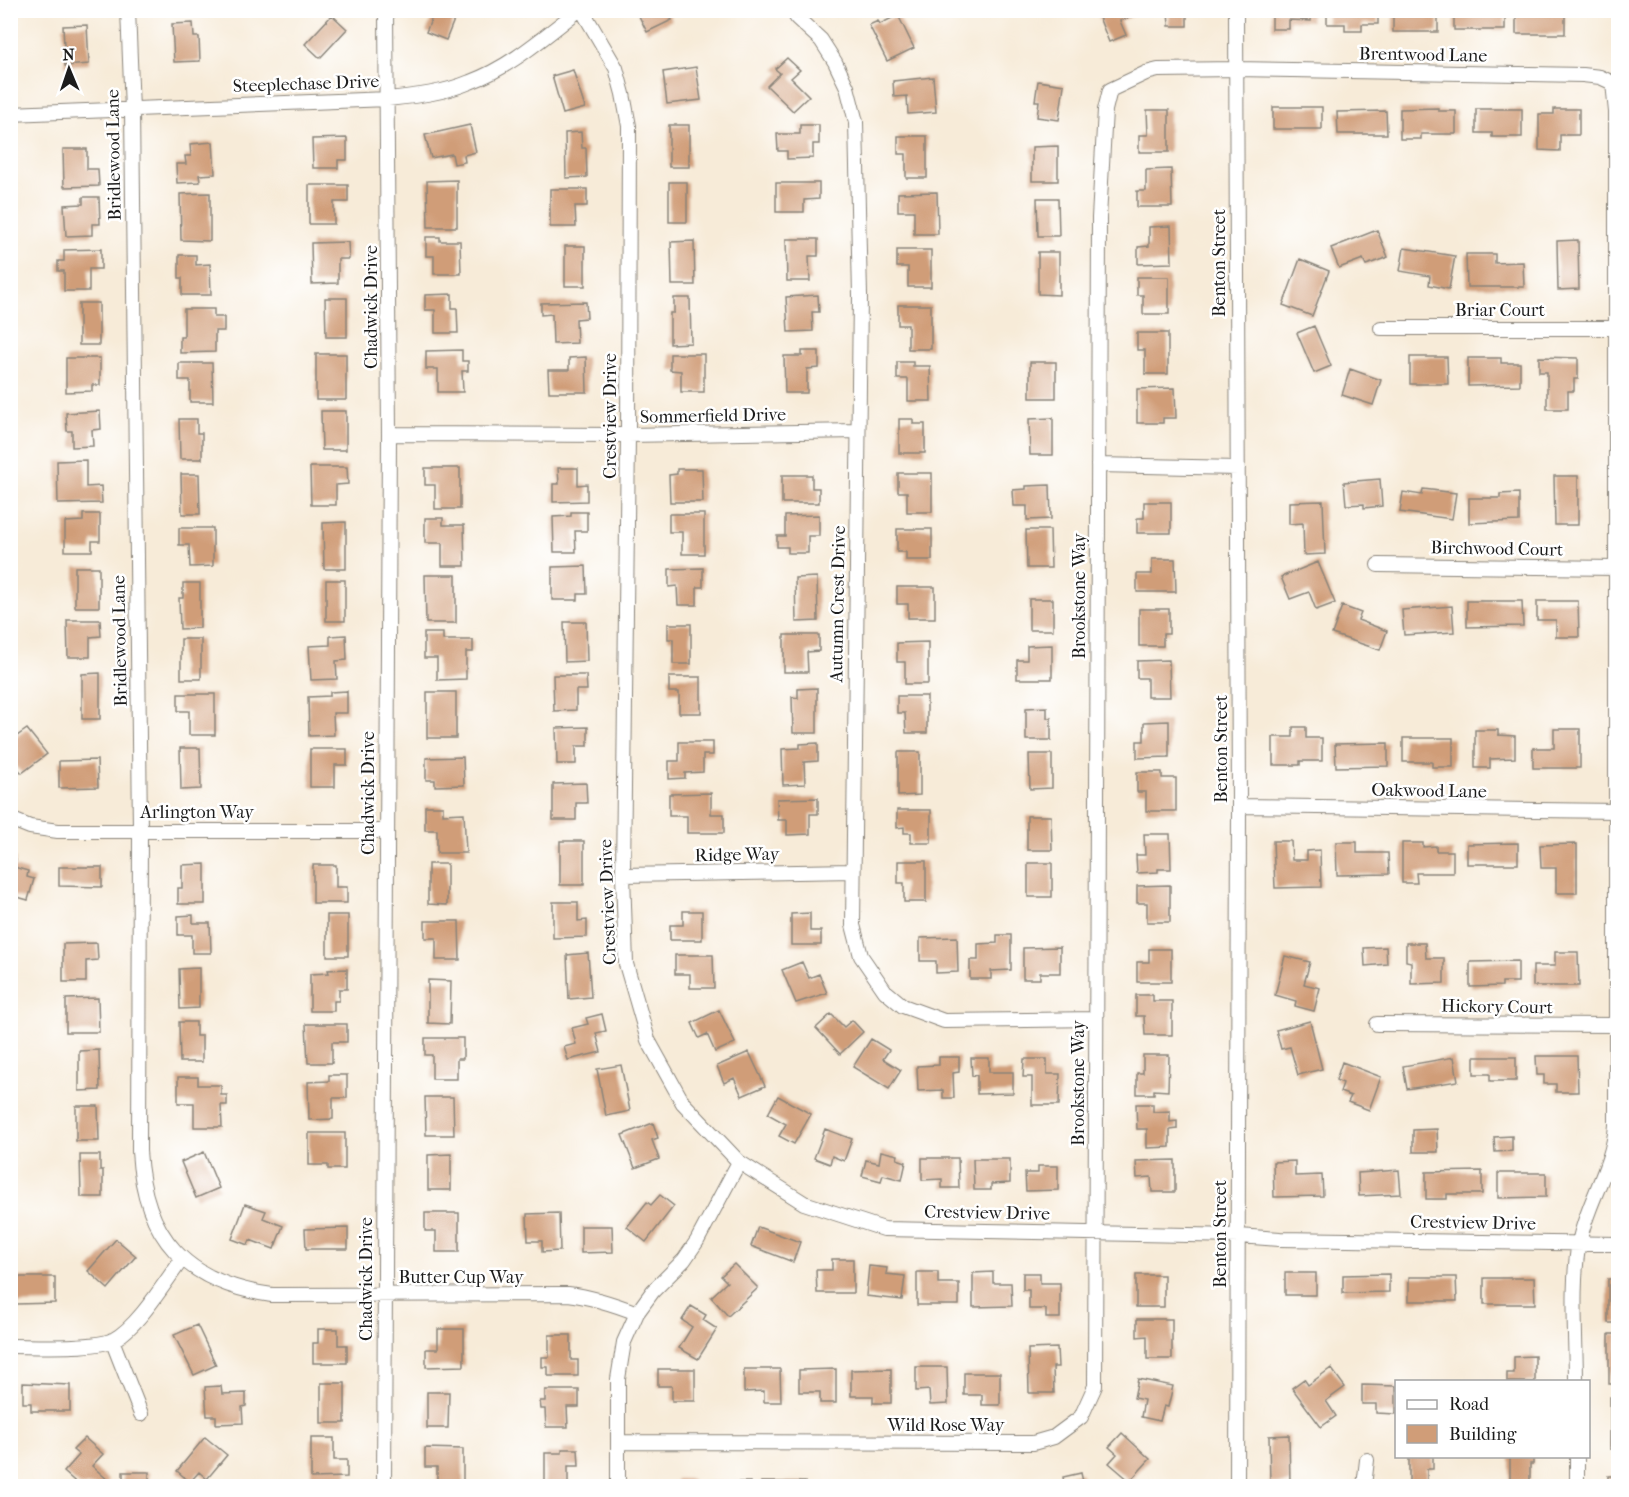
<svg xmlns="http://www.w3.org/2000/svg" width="1629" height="1497" font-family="'IM FELL French Canon',serif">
<rect width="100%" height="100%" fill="#fff"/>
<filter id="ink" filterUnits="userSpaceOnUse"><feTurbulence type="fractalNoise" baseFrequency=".0167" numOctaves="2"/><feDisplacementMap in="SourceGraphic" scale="12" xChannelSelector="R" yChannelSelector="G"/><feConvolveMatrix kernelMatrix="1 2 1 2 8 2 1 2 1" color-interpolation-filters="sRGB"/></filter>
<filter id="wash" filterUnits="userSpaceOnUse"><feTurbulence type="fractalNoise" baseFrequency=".008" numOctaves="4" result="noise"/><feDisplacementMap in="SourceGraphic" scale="24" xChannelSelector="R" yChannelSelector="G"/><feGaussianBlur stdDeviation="1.35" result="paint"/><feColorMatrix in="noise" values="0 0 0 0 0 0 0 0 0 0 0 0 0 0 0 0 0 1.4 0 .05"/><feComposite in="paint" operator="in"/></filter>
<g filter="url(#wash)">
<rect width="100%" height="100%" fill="#f7ebd8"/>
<g id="blocks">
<!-- building -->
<path fill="#d09d78" d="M435 10H458L446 40 426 32Z
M641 10H679L669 16 672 20 647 32 637 12Z
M1096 10H1139L1140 13 1120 21 1126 35 1109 42Z
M1168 10H1187V26H1169Z
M1272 10H1311V21L1289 20V29H1272Z
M1327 10H1378V24H1362V31H1345V24H1327Z
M1454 10H1505V30H1454Z
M1516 10 1565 13V34H1516Z
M1393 11H1438V32H1393Z
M332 15 347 29 320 58 305 44Z
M898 15 914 48 887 61 869 25 878 21 880 24Z
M193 23 194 37H199L200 61 174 62 172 24Z
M87 25 89 64 65 66 63 26Z
M787 58 800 70 791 78 809 96 793 111 767 86 780 73 775 69Z
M696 67 701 100 667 104 663 72Z
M573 70 585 108 563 114 552 76Z
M933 77 936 112 908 114 907 96 894 97 893 81Z
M1038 81 1064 85 1059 120 1037 117 1039 101H1035Z
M1273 107H1322V129H1273Z
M1438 108V111H1456V134H1421V139H1400V109Z
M1476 109H1522V137H1492V133H1476Z
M1554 109H1579V135H1560V151L1539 150V114H1554Z
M1147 110H1169V152H1139V135H1148Z
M1386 111 1387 134H1338L1337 112Z
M470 125 476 152 464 155 465 162 454 164 452 154 431 158 425 135Z
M669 125H689V167H669Z
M800 125H819V144H813V158L787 159V151H778L777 134H800Z
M581 132 582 148H586L587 177 566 178 565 133Z
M898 136H927V178H906V154H898Z
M347 138V160H338V168H313L312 139Z
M213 142 215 174 199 175 200 182 177 183 176 164H186L185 156H191L190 144Z
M1058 146V181H1032V147Z
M63 149H87V169H98L99 186 64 187Z
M1171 169 1172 207H1137V191H1146V170Z
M457 180V227H428L427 181Z
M669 182H687V222H669Z
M776 183H819V199L804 200V212H776Z
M309 185H348V202H334V224H309Z
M550 189H587V206H575L576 227H550Z
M937 192 938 234H914V211H898V193Z
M210 193V241L181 240 180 194Z
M83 197H99L100 224H92V235L66 236 64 205 83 204Z
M1037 198H1058L1059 236H1038Z
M1171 226 1172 263 1138 264V247L1149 246V227Z
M1377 230 1388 257 1366 265 1363 259 1339 268 1331 248Z
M426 237H440V241H460L461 274H434V256H426Z
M786 239H818V256H809L810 281H787Z
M1578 240 1579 289 1558 290 1557 241Z
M694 241 695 285H672L671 242Z
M348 242 349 259H338V283L312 284 311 243Z
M565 246H585V286H565Z
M1404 248 1455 256 1449 289 1429 285 1430 276 1400 271Z
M101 249V269H89V291H64V271H58V261H64V250Z
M897 250H931V287H908V267H897Z
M1038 252H1059V295L1038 294Z
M1466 254H1495V263L1523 262 1524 287H1467Z
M179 255H196V265L210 264 211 295H182V278H179Z
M1300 259 1329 271 1312 316 1283 305Z
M1137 277H1169V314H1143V295H1137Z
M452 294V308H457L458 333H435V310H425V295Z
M818 295 819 312H812L813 331 788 332 786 297Z
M325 298H347V337H326Z
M674 298H690L691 343 670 344V313H674Z
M586 302 587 318 576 319 577 343 553 344 552 314 541 315V303Z
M79 303H99V345H79Z
M898 305H931V349H908V325H898Z
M184 309H214V317H224V331H215V352L180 353V337H184Z
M1314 326 1331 366 1314 373 1297 333Z
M1137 333H1168V374H1145V350H1137Z
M462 350V361H468V371H462L463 392H438V369H426V351Z
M802 351H819V368L807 369V393H785L784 356H802Z
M316 354H346V400H316Z
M670 354H704V392H681V371L670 370Z
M586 357 587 392H549L548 370H569V358Z
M1410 357H1447L1448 384H1410Z
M1539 357 1578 358V379H1574V391H1568V409H1547V372H1539Z
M66 358H100V385H92V391L66 392Z
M1468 358H1501V363H1520V385L1468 386Z
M897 362H913V366H930L931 401H908V379H897Z
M1030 362H1056V398H1030Z
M179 363H212L213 402H190V380H179Z
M1350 369 1381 380 1373 405 1342 395Z
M1175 388 1176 418H1163V423H1137V389Z
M100 411 101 429 92 430 93 446 72 447V431H67L66 413Z
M321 411H346V450H322Z
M1053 418V455H1030L1029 419Z
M179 419H197V433H202V459H180Z
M899 419H913V424H925V453H899Z
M86 460V487L101 486 102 503 58 504 57 461Z
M310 467H347L348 484 336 485V505H311Z
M425 468H460V509H435V485H425Z
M558 468H578V485L587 484V501L553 502V484H559Z
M677 469H702L703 502H670L669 475 677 474Z
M898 473H932V512H907V492H898Z
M181 474H199L200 514H182Z
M782 475H812V488H819V503H782Z
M1554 476H1578V525H1555Z
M1380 479 1382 506 1364 508V504L1346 505 1344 482Z
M1050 485 1051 519 1027 520V506H1014L1013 490 1026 489V486Z
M1423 489 1456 493 1452 519 1400 512 1403 492 1422 495Z
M1519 493V521L1469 523V498H1500V494Z
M1323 501 1325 554 1304 555 1303 523 1289 524V502Z
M1144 502H1171V533H1137V518H1144Z
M571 512H587V531H575L576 552H554L553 517 571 516Z
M83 514H100V541H92V551H65V522L83 521Z
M669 514H704V554H682V532H669Z
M819 515V536H808V553H788V547H777V536H785V516Z
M425 518H443V525H464L465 566H442V543H425Z
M346 522V569H324L323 523Z
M179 528H213V566L190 567 189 545H179Z
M897 529H932V560H906V552H897Z
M1026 530H1050L1051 568H1027Z
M1152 559H1175L1176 592H1137V574H1152Z
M1318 562 1335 603 1316 610 1309 592 1290 599 1281 577Z
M586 566 587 594H578V600H552V567Z
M75 567H99V607H75Z
M703 568V587H697V605H678L677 586 669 587V569Z
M425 575H456V623H426Z
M817 577 818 621 796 622 795 578Z
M326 580H345V621H326Z
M183 583H200V628L180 629 179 598H183Z
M897 587H935V618H908V604H897Z
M1029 599H1053V630H1029Z
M1467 601H1522L1523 626 1467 627Z
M1537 601H1578L1579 637H1556V620H1537Z
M1342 606 1361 613 1358 620 1387 631 1380 650 1332 634Z
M1452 606 1454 632 1404 635 1402 610Z
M1139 609H1169V634H1163V646H1139Z
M67 620H100L101 636 90 637V657H68Z
M564 622H586L587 661 565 662Z
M668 624H691V664H673V639H668Z
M424 633H443V640H473V652H466V679L437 680V658H424Z
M346 635 347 660 336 661 337 679 311 680 309 646 330 645V636Z
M784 635H819V651L807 652 808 672H784Z
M181 639H201V679H181Z
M928 642V684H905V662H897V643Z
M1052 645V679H1017V660H1027V646Z
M1169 660 1170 697H1147V678H1137V661Z
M100 673V719H82V674Z
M553 675H586L587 690H576V710L554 711Z
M669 677H701V713H679V692H669Z
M817 688V733H793L792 697 798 698V689Z
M347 691V713H333L334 735 309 736 308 697 330 696V692Z
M427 692H456V738H427Z
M178 694H215V735H189V711H178Z
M897 696H927V733H906L905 713H897Z
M1047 707V718H1051V740H1026V708Z
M1169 721V757L1137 758V741H1144V722Z
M588 727V746H576V764H557L556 728Z
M1293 727H1306V738H1322V761H1300V765H1273V737H1293Z
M27 729 47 754 22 773 10 761V741Z
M1554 729H1580V768H1533V748H1554Z
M1475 730H1498V735L1515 736V758L1490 759V768H1475Z
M1403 738H1453V767H1432V762H1403Z
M679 742H713V755H703V772L685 773V778L669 779V761H679Z
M818 743V761L804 762 805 784 783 785 782 749 800 748V744Z
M1388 743V766L1336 767 1335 744Z
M180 748H200L201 789 181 790Z
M310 749H347V765H335V787H310Z
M898 752H920V795L898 796Z
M1029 754H1052V788L1030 789Z
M463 757 464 785 435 786V780H426V758Z
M97 760 98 787 59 788V761Z
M1137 772H1162V778H1176V811H1146V792H1137Z
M586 783 587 803H576V820H553V784Z
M711 793V814H724V833H687V816H669V794Z
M818 798V814H810V834L787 835V820H778L777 799Z
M425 806H443V814L464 813 466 853H437V830H425Z
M897 810H931V843H911V833H904V827L897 828Z
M1027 816H1051L1052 850H1027Z
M1144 834H1170L1171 869H1158V872L1137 873 1136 855H1145Z
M560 841H584V885H560Z
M1273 841H1291L1292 860H1307V851L1320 850 1321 887 1275 888Z
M1336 842H1357V853H1388L1389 874 1337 875Z
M1402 843H1423V847L1436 846V851H1453V873H1416L1417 883H1402Z
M1518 843V864H1467V844Z
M1577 844V893H1556V868H1541L1540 845Z
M10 857 16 859 14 867 28 871 27 877 34 879 28 900 10 895Z
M898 861H926V902H904V883H898Z
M1028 863H1052V897H1028Z
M205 864V904H178V888H182V865Z
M428 864H447V905L428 904Z
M313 865H336V887H347V903H313Z
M59 867H102V887L59 886Z
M1170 885V922H1147V903H1137V886Z
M553 902H578V921L587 920V937L553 938Z
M683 911H702V940H670V925H683Z
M810 913V931H821V945H791V914Z
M193 915V923H210L211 953H192V935H178V916Z
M327 915H348V956H327Z
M425 921H459L460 960H436V938H425Z
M997 935H1011V970L991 971V979H970V960H978V944L997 943Z
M957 937 958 972 936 973V961H920V938Z
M97 943 98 960 86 961V982H63V944Z
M1406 943H1425L1426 958H1444V983L1411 984V962L1406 961Z
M1060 947V973H1040V979H1023V948Z
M1386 947 1387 964 1365 966 1364 948Z
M1149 949H1171V982H1137V962H1149Z
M1555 952H1578L1579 986H1533V966H1555Z
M588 953 591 997 569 999 567 955Z
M675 955H713L714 988H690V974H675Z
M1285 956 1310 962 1304 984 1320 988 1314 1011 1295 1006 1296 1001 1275 995Z
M1518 961V982H1502V986L1470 987V962Z
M802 962 809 978 819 974 827 993 796 1003 782 970Z
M199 968V1008L180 1009 179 969Z
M347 969V989H339V1001H334V1011H310V974L329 973 328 970Z
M428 980 451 981 450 1024 428 1023Z
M1136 995H1153V1001H1172V1035H1145L1144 1016H1136Z
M98 998 99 1032H66V999Z
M719 1010 735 1043 715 1052 707 1034 699 1038 692 1023Z
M602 1014 606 1031 596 1033 601 1052 568 1060 564 1047 576 1044 572 1028 588 1024 586 1018Z
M831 1014 844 1027 852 1020 863 1032 840 1054 816 1028Z
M1310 1021 1322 1069 1298 1075 1290 1047 1281 1049 1276 1030Z
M179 1022H196V1036H202V1062H180Z
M306 1024H347V1042H332V1063H308Z
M425 1038H463V1059H457V1079H432V1055H425Z
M871 1039 889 1050 883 1059 901 1070 889 1089 853 1067Z
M99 1050 100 1090 79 1091V1051Z
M749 1052 765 1086 742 1096 734 1078 724 1083 717 1066Z
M1143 1055H1169L1168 1091 1154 1090V1094H1137V1073H1143Z
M1536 1056H1577L1578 1092H1556V1084H1544V1075H1537Z
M939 1057H959V1072L953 1073 954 1098H943V1090L918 1091 917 1066 939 1065Z
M1454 1057 1458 1081 1407 1089 1403 1066Z
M1474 1057H1516V1081H1490V1074H1474Z
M971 1058H989V1072H1013V1093L977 1094V1075L972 1076Z
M1024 1059H1047V1074H1060L1059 1105H1032V1077H1023Z
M1342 1062 1381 1077 1369 1110 1348 1102 1351 1096 1340 1092 1343 1083 1336 1080Z
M621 1065 630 1111 606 1116 597 1069Z
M329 1075H347V1098H333V1119L309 1120 308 1082 329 1081Z
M178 1077H198V1085H221V1095H227V1105H221L222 1127H194V1103H178Z
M778 1096 811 1114 794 1144 779 1136 786 1124 768 1114Z
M425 1097H453L454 1135H426Z
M1136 1104H1153V1112L1170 1111V1122L1177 1121V1129L1170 1130V1147L1147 1148V1129H1137Z
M76 1106H98L99 1141H76Z
M653 1123 658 1138 652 1140 659 1159 635 1168 622 1135Z
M825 1129 852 1139 844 1161 832 1156 830 1164 814 1158Z
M1437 1129 1438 1152H1413V1130Z
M309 1133H345V1169H328V1165H309Z
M1512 1136V1151L1495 1152 1494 1137Z
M881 1151 898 1155 897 1159 906 1162 902 1180 883 1175 881 1181 862 1176 866 1160 879 1163Z
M204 1152 219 1188 196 1198 181 1162Z
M451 1154V1190H428V1155Z
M80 1155H100V1170H103V1197H81Z
M922 1158H958L959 1188H942V1179L922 1180Z
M973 1159H1010V1183L991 1184V1190H974Z
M1175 1160V1192H1152L1151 1177 1137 1178 1136 1161Z
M1295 1161V1176L1322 1175 1323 1196 1274 1197 1273 1162Z
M1038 1166H1058V1190L1026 1191 1025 1173H1038Z
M1399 1170 1401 1194 1359 1196 1358 1173Z
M1482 1171V1194H1447V1199H1426V1172Z
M1498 1173H1546V1197L1498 1198Z
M660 1195 674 1206 646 1242 627 1227 647 1202 651 1205Z
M245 1204 266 1211 263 1218 283 1226 274 1249 250 1240 248 1245 232 1239Z
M425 1213H459V1252H436V1231H425Z
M559 1213 560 1251 542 1252V1241H528L527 1214Z
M581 1226H612L613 1252 581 1253Z
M758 1227 800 1242 793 1262 751 1246Z
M348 1228V1249H306L305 1229Z
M116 1239 136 1256 108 1289 88 1271Z
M832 1259H853V1293H817L816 1270H832Z
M734 1264 758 1288 728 1316 711 1297 727 1282 721 1276Z
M869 1266 887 1268 886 1274 905 1276 902 1300 866 1296Z
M917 1272H938V1283H959V1305H917Z
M993 1272V1283H1011L1012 1306 973 1307V1273Z
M1023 1273H1040V1283H1060V1318H1046V1309H1029V1290H1023Z
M1285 1273H1316V1295H1285Z
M1389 1274V1292L1343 1293V1275Z
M1136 1275H1164V1307H1136Z
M15 1277H55V1303L16 1304Z
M1409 1277H1456L1457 1301H1409Z
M1484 1278H1534L1535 1304H1484Z
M1608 1279H1618V1323H1608Z
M691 1306 706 1315 703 1320 717 1329 698 1359 679 1348 692 1327 682 1320Z
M1137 1319H1172V1359H1147V1336L1137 1337Z
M197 1325 216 1365 194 1375 174 1335Z
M318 1329H338V1345H347V1363H313V1343H318Z
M438 1329H464V1366L426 1367V1349H438Z
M1609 1334H1618V1384H1609Z
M549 1335H571V1360H578V1376H548V1367H542V1357H549Z
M1057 1348 1058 1367H1053L1054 1393H1029L1028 1349Z
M1535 1356V1382H1507V1373H1514V1357Z
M916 1367H947L948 1404 930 1405 929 1390 916 1391Z
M1331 1368 1345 1387 1326 1401 1336 1416 1321 1427 1292 1388 1304 1379 1308 1385Z
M658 1369H695V1401H672V1386H658Z
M744 1369H780L781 1402H764V1391L744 1392Z
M836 1369V1403H820V1392H799V1370Z
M891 1369V1403H873V1396H851V1370Z
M964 1373H1000V1405H982V1395H964Z
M1138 1379 1173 1386 1168 1407 1164 1406 1160 1421 1141 1417 1144 1400 1134 1398Z
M23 1383 70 1385V1411H31V1403H23Z
M321 1383H345V1423H321Z
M1362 1385 1396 1386V1414L1376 1413V1404H1362Z
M221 1386 222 1394 246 1393V1406L242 1407 243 1423 216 1424V1416H207L205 1387Z
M545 1390H579V1407H567L568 1427H546L545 1409H541L540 1401H545Z
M427 1392H449L448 1428H427Z
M1610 1397H1618V1449H1610Z
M1122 1433 1150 1459 1130 1481 1109 1463 1117 1454 1109 1447Z
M1289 1435 1290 1483 1270 1484 1269 1436Z
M205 1437 227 1455 207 1479 199 1472 190 1482 177 1471Z
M85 1438 103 1454 92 1466 109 1481 104 1486H80L64 1472 79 1455 73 1450Z
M311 1438H334V1460H347V1477L311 1478Z
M425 1448 463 1449V1486H437V1467H425Z
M562 1449H578L579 1466H568V1486H545V1453H562Z
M1409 1456H1433V1469H1427V1483L1409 1484Z
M1510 1456H1533V1464H1530V1481H1510Z
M1615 1462H1618V1486H1608V1476H1615Z
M123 1472H149V1486H123Z
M1081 1473 1084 1486H1052L1064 1483 1063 1477Z
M676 1479H692V1486H676Z
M704 1482H750V1486H704Z
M761 1482H805V1486H761Z"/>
</g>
</g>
<g filter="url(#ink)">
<use href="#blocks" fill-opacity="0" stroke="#8a847a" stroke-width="1.5"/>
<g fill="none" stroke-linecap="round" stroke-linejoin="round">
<!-- minor casing -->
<g stroke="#8a847a" stroke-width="16">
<path id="minor" d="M128 10 132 110 140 830 139 1151C144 1238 186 1283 272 1295L568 1294C593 1297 614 1304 637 1313
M582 10 616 68 623 94 629 126 628 435 623 875 626 964 648 1040 683 1103 739 1162 804 1203 884 1229 1239 1236 1280 1239 1618 1244
M792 10 797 18 821 40 835 62 847 87 856 122 860 295 853 925 861 956 885 991 903 1006 944 1021 1095 1019
M1236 10 1239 806 1237 1486
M10 114 388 99C416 96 444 93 470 82 511 67 545 36 579 10
M1381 328H1618
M389 434 628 435 858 431
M1098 465 1238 468
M1378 565 1616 568
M1239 806 1618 811
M10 819 30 827 58 831H386
M623 875 853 871
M1377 1024 1616 1025
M112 1340 141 1414
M10 1346C34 1346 93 1349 113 1340 138 1327 165 1282 182 1259
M618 1442 1033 1443 1054 1437 1081 1417 1095 1386 1099 218 1105 110 1110 90 1146 73 1158 70 1236 69 1583 75 1600 77 1613 83 1616 112V1125C1613 1167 1587 1202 1579 1243 1571 1283 1576 1340 1576 1382
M1577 1456V1486
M384 1486 389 434 386 10
M618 1486V1379L624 1342 637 1313 653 1291 684 1260 697 1241 739 1162
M1364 1486 1367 1460"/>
</g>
<!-- minor -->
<use href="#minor" stroke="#fff" stroke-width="14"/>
</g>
</g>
<g text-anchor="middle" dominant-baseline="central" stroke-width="5" stroke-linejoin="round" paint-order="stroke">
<!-- street labels -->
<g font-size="18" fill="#1c1c1c" stroke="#fff">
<text transform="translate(1423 55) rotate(1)">Brentwood Lane</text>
<text transform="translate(306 84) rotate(-2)">Steeplechase Drive</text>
<text transform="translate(114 155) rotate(-91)">Bridlewood Lane</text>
<text transform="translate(1219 263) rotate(-90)">Benton Street</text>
<text transform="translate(371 307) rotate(-90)">Chadwick Drive</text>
<text x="1500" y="310">Briar Court</text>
<text transform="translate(610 416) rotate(-90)">Crestview Drive</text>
<text transform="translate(713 416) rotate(-1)">Sommerfield Drive</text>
<text transform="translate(1497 549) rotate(1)">Birchwood Court</text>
<text transform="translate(1079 596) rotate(-90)">Brookstone Way</text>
<text transform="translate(838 604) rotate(-89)">Autumn Crest Drive</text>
<text transform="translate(120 641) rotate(-91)">Bridlewood Lane</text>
<text transform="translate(1221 749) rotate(-90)">Benton Street</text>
<text transform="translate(1429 791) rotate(1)">Oakwood Lane</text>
<text transform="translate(368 793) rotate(-90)">Chadwick Drive</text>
<text x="197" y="812">Arlington Way</text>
<text transform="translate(737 855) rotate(-1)">Ridge Way</text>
<text transform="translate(608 902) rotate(-92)">Crestview Drive</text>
<text transform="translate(1497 1007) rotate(1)">Hickory Court</text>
<text transform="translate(1078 1083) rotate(-90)">Brookstone Way</text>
<text transform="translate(987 1213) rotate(1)">Crestview Drive</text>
<text transform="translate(1473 1223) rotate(1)">Crestview Drive</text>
<text transform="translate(1220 1234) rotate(-90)">Benton Street</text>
<text x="461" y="1277">Butter Cup Way</text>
<text transform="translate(366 1279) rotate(-90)">Chadwick Drive</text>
<text x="946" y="1425">Wild Rose Way</text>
</g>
</g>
<!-- margin -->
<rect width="1629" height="1497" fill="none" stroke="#fff" stroke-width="36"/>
<!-- legend -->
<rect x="1395" y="1380" width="195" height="78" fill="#ffffff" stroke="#a4a4a4" stroke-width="1.5"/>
<rect x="1407" y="1400" width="30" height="9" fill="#ffffff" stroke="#a4a4a4" stroke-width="1.5"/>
<text x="1449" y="1410" font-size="18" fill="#1c1c1c">Road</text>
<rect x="1407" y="1425" width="30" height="18" fill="#d09d78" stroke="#a4a4a4" stroke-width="1.5"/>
<text x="1449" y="1440" font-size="18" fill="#1c1c1c">Building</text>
<!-- north arrow -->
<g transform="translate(69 69) rotate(358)" stroke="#ffffff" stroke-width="4.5" paint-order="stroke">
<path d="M0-4.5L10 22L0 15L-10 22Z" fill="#1c1c1c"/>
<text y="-9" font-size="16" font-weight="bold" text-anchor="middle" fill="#1c1c1c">N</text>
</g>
</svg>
